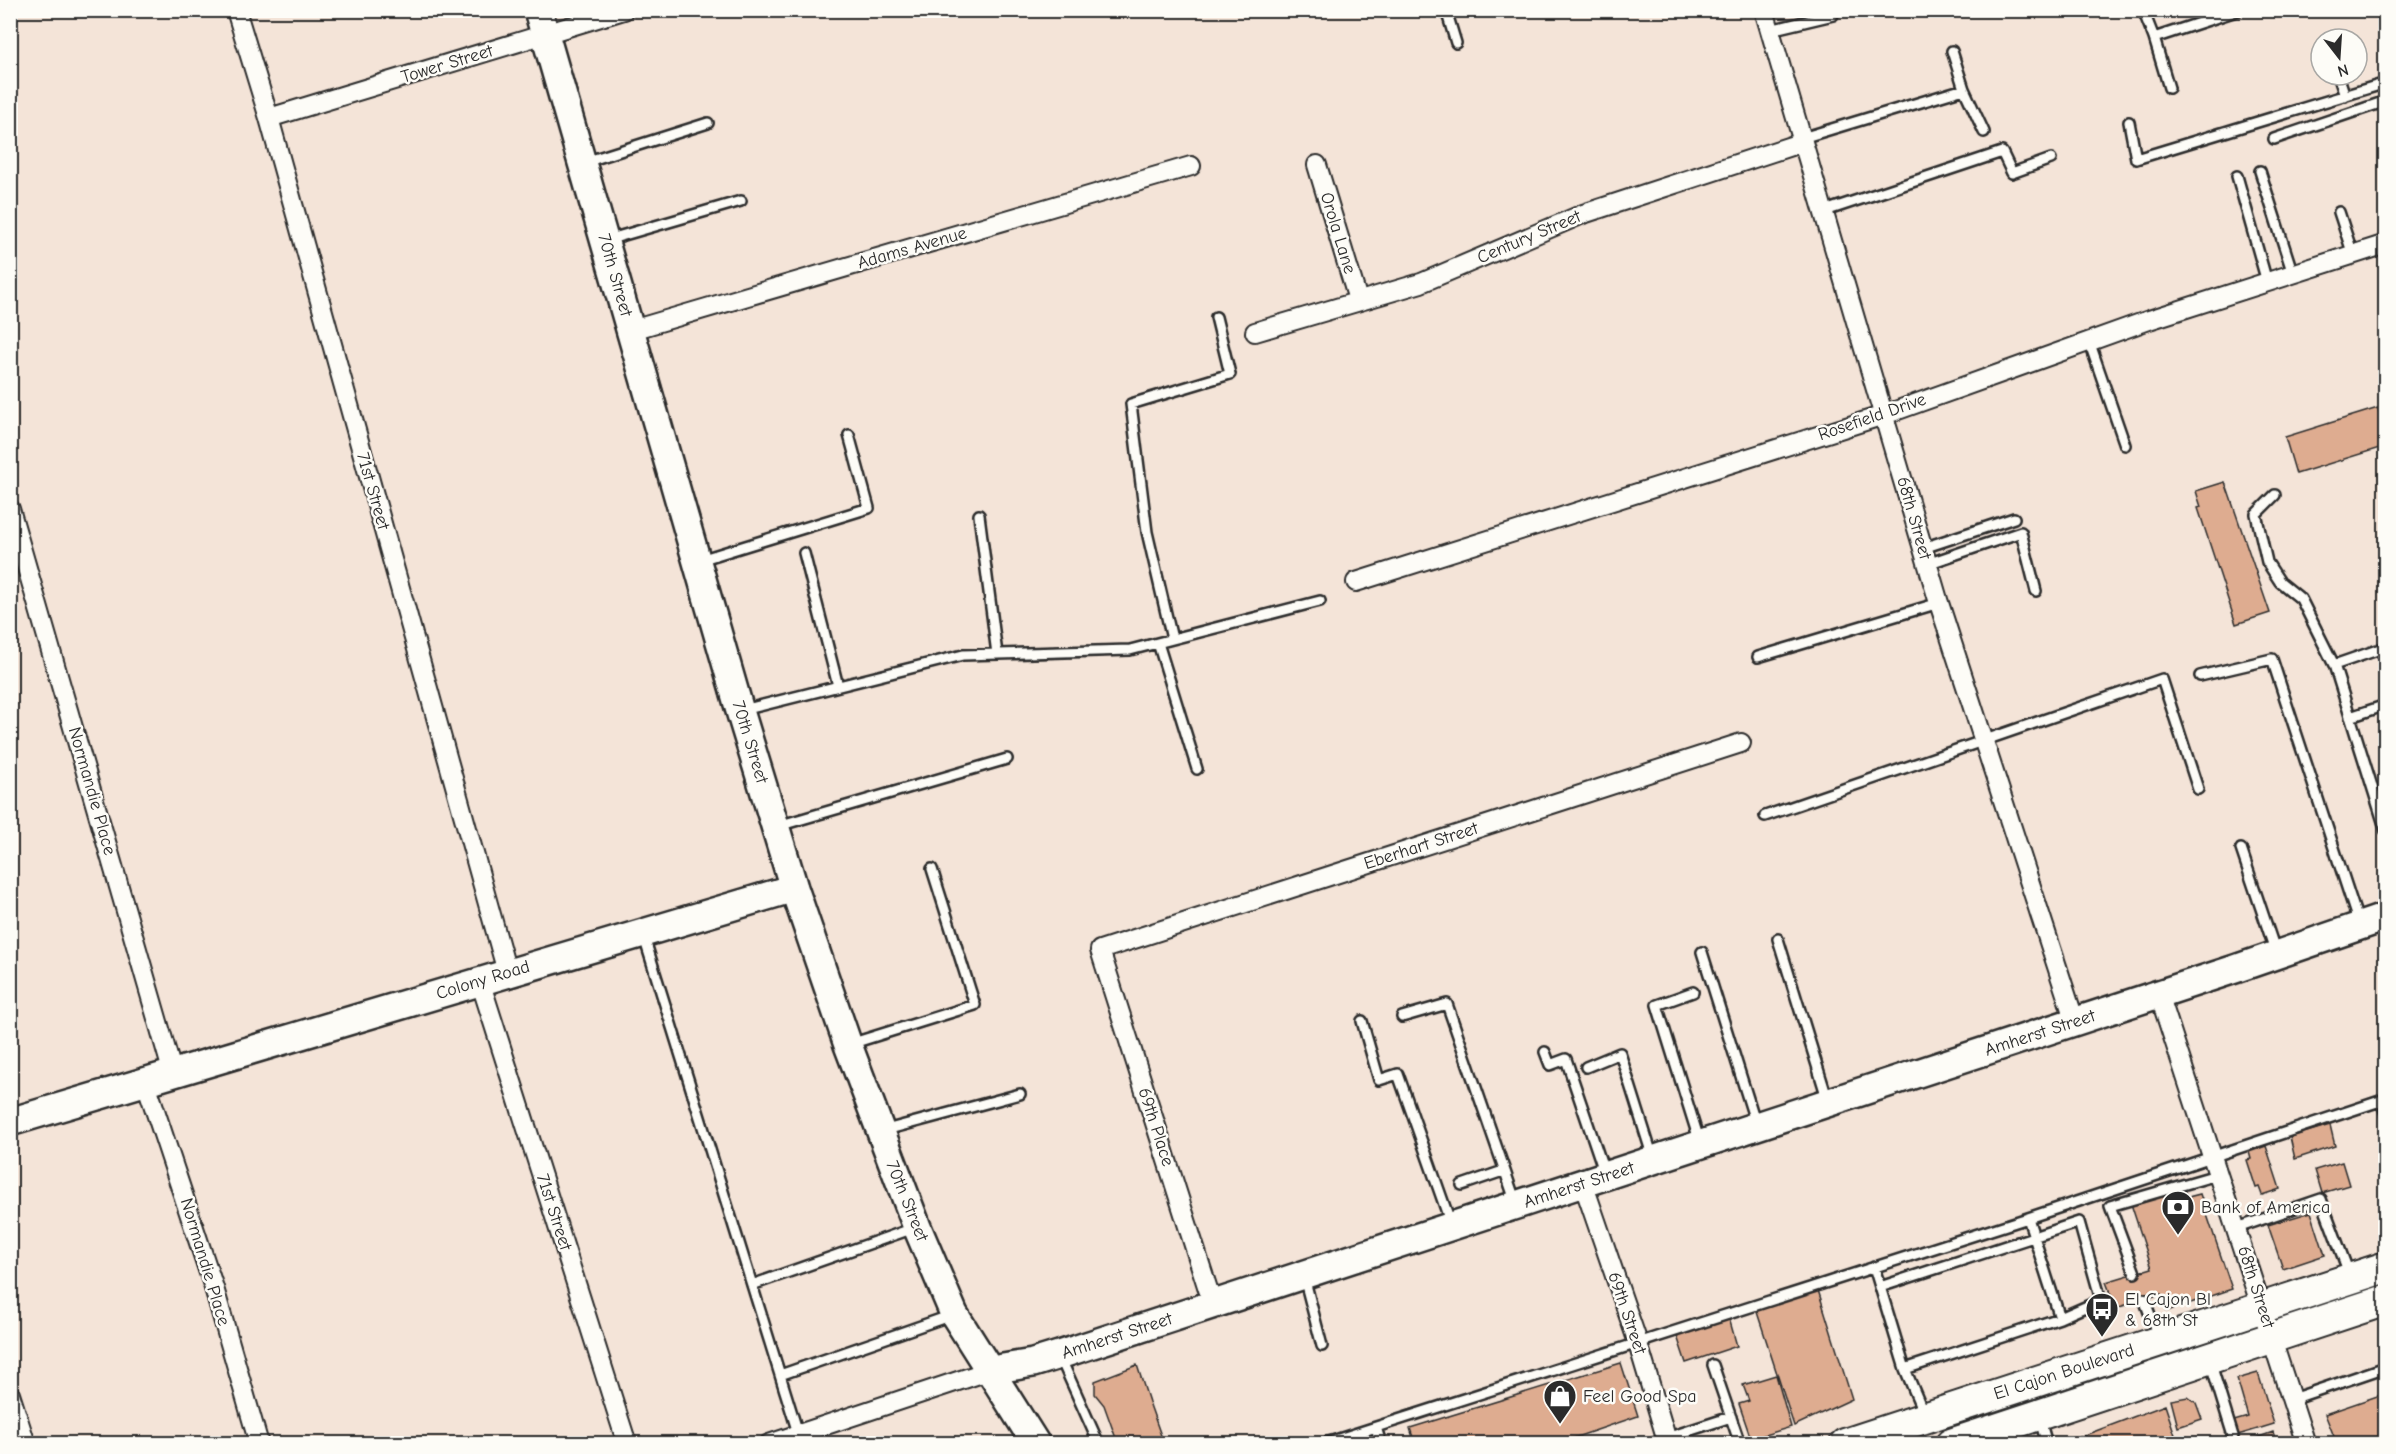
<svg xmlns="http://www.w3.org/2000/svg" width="2396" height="1454" font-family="'Comic Neue',sans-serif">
<rect width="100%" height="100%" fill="#f4e4d8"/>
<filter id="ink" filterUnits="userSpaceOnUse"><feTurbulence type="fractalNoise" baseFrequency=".0167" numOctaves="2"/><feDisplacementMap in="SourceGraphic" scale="12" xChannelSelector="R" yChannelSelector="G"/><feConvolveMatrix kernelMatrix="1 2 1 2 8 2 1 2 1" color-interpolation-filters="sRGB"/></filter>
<g filter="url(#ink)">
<!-- building -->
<path fill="#deac90" stroke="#2b2b2b" stroke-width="1.5" d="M2378 408 2386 433V446L2296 474 2285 437Z
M2225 482 2270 613 2236 624 2198 508 2201 507 2196 491Z
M2330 1125 2335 1146 2295 1159 2290 1137Z
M2266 1146 2280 1189 2262 1195 2259 1187 2256 1188 2247 1160 2251 1159 2249 1152Z
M2342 1162 2349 1185 2322 1193 2315 1170Z
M2183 1185 2188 1197 2200 1194 2232 1289 2167 1311 2161 1294 2116 1308 2106 1282 2152 1268 2131 1204Z
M2311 1212 2325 1255 2283 1269 2268 1225Z
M1818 1290 1852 1399 1794 1426 1756 1309Z
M1729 1318 1737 1346 1686 1363 1677 1336Z
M1621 1363 1638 1416 1556 1444H1415L1410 1428Z
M1137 1365 1149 1402 1164 1444H1118L1104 1405 1095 1394V1381Z
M2258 1373 2274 1424 2238 1435 2234 1421 2248 1417 2237 1379Z
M1776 1375 1791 1427 1751 1439 1739 1404 1749 1401 1743 1385Z
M2386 1393V1444H2337L2325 1414Z
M2188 1397 2196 1403 2202 1419 2178 1427 2171 1400Z
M2165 1405 2178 1444H2088L2085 1435Z
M2273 1432 2277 1444 2242 1443Z
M2085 1435 2088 1444H2064V1443Z"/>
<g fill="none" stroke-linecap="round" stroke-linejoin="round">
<!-- lane casing -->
<g stroke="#2b2b2b" stroke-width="14">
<path id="lane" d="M1446 10 1456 43
M2143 10 2154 38 2239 10
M1770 30 1833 15
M2154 38 2169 88
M1952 51 1964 89
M2338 75 2345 96
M2129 122 2136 159 2386 83
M1802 138 1964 89 1984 132
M2274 139 2386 101
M585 162 708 123
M2260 171 2293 274
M2237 176 2267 282
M1825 211 2002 152 2012 173 2051 159
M2339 212 2353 255
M607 240 741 201
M2089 341 2125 445
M2275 495 2256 514 2267 562 2280 582 2301 599 2334 665 2386 831
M979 515 997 654
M1923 548 2014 518
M804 553 838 686
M700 560 869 508 849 435
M1927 564 2021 532 2036 591
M1172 639 1147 532 1131 404 1230 374 1216 317
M1158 643 1197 769
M1758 657 1939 603
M2334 665 2386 647
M2200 676 2272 659 2359 924
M743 710 963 655 1130 650 1320 601
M2350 717 2386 705
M1765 816 2162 679 2198 789
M778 826 1007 759
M2241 849 2276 953
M644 937 798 1433
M1778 939 1828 1101
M1702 952 1756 1124
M1693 992 1657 1005 1700 1143
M1402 1017 1447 1004 1516 1203
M1362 1021 1379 1080 1398 1074 1451 1224
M850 1044 975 1005 932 869
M1545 1052 1550 1065 1566 1059 1605 1174
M1586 1067 1620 1053 1653 1158
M2381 1100 2386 1114
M882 1131 1020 1094
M1462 1185 1503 1171
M2237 1228 2321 1199 2350 1276
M1874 1267 1905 1369 2060 1318 2028 1218
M2135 1273 2110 1206 2220 1174
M1304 1277 1322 1346
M752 1285 914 1228
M1880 1287 2079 1222 2101 1300 2060 1318
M2144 1299 2158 1336
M1060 1357 1099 1444
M2210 1361 2233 1436
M1713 1365 1740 1444
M1905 1369 1924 1414
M780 1375 952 1315
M2292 1399 2386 1367
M2039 1417 2047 1444
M1376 1427 1381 1444
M1323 1444 2028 1218 2386 1099
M1648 1444 1731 1417"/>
</g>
<!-- street casing -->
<g stroke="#2b2b2b" stroke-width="22">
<path id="street" d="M236 10 269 118 507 972
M1764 10 1939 603 2075 1022
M269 118 624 10
M1317 165 1358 300
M632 330 1191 166
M1255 332 1421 283 1583 214 1803 142
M10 509 173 1074
M1356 582 1884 415 2149 320 2386 244
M480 981 627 1444
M2159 994 2306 1444
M146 1083 214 1288 259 1444
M1583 1183 1636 1337 1668 1444
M1213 1305 1100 950 1741 743
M10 1394 26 1444
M769 1444 991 1370"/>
</g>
<!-- secondary casing -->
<g stroke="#2b2b2b" stroke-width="32">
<path id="secondary" d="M538 10 740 711 794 888 848 1045 917 1227 954 1314 1036 1444
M10 1122 794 888
M991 1370 1033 1363 1059 1355 2235 969 2386 917"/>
</g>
<!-- primary casing -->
<g stroke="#2b2b2b" stroke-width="34">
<path id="primary" d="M1845 1444 2386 1267
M1951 1444 2386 1300"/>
</g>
<!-- lane -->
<use href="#lane" stroke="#fdfcf7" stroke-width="9"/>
<!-- street -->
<use href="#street" stroke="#fdfcf7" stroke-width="18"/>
<!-- secondary -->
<use href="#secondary" stroke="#fdfcf7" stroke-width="27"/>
<!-- primary -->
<use href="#primary" stroke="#fdfcf7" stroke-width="30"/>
</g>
</g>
<!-- icons -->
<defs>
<g id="bank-pin" transform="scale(1.725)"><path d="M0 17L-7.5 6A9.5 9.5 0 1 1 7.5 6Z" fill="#2b2b2b" stroke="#fdfcf7"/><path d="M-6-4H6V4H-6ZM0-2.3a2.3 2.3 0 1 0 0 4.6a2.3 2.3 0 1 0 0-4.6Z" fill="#fff"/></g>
<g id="bus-pin" transform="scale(1.725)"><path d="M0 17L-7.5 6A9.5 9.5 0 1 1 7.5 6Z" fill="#2b2b2b" stroke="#fdfcf7"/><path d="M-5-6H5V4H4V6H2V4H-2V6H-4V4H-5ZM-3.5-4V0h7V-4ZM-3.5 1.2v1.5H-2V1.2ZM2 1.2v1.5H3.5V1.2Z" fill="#fff"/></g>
<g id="shop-pin" transform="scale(1.725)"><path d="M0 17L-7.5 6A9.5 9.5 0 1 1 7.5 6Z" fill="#2b2b2b" stroke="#fdfcf7"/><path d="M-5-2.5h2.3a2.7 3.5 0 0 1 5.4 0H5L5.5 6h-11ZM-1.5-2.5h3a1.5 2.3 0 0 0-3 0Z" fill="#fff"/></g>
</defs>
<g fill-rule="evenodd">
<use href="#bank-pin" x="2178" y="1207"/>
<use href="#bus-pin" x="2102" y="1309"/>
<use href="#shop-pin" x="1560" y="1396"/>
</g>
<g text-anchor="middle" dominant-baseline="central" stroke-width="5" stroke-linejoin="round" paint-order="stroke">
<!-- street labels -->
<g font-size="18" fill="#2b2b2b" stroke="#fdfcf7">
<text transform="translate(447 64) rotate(-17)">Tower Street</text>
<text transform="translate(1338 233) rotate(73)">Orola Lane</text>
<text transform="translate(1529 237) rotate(-23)">Century Street</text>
<text transform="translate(912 248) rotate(-16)">Adams Avenue</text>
<text transform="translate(615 275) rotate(74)">70th Street</text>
<text transform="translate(1872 417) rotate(-19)">Rosefield Drive</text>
<text transform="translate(373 491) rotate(74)">71st Street</text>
<text transform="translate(1914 518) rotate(74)">68th Street</text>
<text transform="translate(750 742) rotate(73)">70th Street</text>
<text transform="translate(92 791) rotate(74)">Normandie Place</text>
<text transform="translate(1421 846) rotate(-18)">Eberhart Street</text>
<text transform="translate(483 980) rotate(-17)">Colony Road</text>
<text transform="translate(2040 1033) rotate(-18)">Amherst Street</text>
<text transform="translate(1156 1127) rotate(72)">69th Place</text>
<text transform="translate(1579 1185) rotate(-18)">Amherst Street</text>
<text transform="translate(907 1201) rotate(68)">70th Street</text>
<text transform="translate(554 1212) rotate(72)">71st Street</text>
<text transform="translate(205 1262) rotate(73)">Normandie Place</text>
<text transform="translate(2256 1287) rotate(72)">68th Street</text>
<text transform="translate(1627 1313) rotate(71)">69th Street</text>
<text transform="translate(1117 1336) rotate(-18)">Amherst Street</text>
<text transform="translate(2064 1372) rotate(-18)">El Cajon Boulevard</text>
</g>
<!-- poi labels -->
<g font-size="18" fill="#2b2b2b" stroke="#fdfcf7" text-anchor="start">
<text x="2201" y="1207">Bank of America</text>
<text x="2125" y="1299">El Cajon Bl<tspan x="2125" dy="21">&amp; 68th St</tspan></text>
<text x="1583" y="1396">Feel Good Spa</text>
</g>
</g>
<!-- margin -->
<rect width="2396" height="1454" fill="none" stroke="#fdfcf7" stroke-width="36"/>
<rect x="18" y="18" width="2360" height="1418" fill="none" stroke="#2b2b2b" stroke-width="2" filter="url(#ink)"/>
<!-- north arrow -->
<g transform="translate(2339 57) rotate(163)"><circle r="28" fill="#fdfcf7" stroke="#a9a8a5" stroke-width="1.5"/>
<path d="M0-4.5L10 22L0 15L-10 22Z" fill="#2b2b2b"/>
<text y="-9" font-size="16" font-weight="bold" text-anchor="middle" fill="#2b2b2b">N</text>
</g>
</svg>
